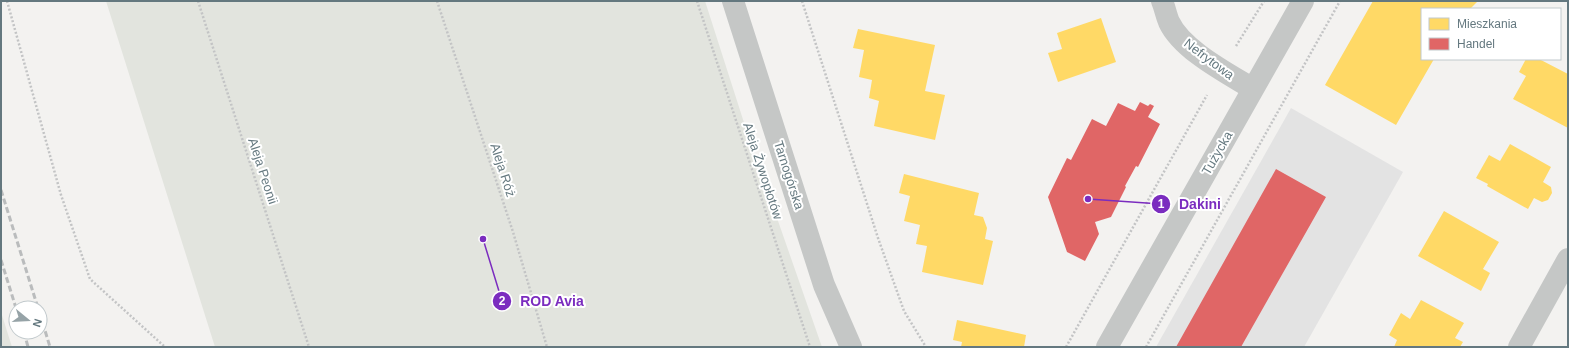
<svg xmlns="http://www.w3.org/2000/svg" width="1569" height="348" font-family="Arial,sans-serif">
<rect width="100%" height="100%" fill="#f3f2f0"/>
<!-- built -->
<path fill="#e3e3e3" d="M1291 108 1403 172 1304 347H1156Z"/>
<!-- green -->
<path fill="#e2e4de" d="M106 1H705L747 132 822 347H215Z
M1 312 12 347H1Z"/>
<!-- homes -->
<path fill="#ffd966" d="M1373 1H1478L1470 9H1422V59H1434L1396 125 1325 85Z
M1101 18 1116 62 1058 82 1048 53 1062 49 1057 33Z
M858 29 935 45 925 91 945 95 935 140 874 126 879 101 869 98 872 80 859 77 864 50 853 48Z
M1526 59H1539L1568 74V128L1513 99 1526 76 1519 72Z
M1510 144 1551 167 1543 182 1551 187 1552 193 1548 200 1542 202 1534 198 1528 209 1487 186 1488 184 1476 178 1489 155 1500 161Z
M904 174 979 193 974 215 983 217 987 228 985 239 993 241 983 285 922 272 927 246 916 244 920 225 904 221 910 196 899 193Z
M1444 211 1499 242 1483 269 1490 273 1481 291 1418 256Z
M1421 300 1464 323 1455 338 1463 342 1460 347H1394L1397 340 1389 335 1401 313 1410 319Z
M957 320 1026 335 1024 347H961L962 342 953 340Z"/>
<!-- shops -->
<path fill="#e06666" d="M1140 102 1148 106 1150 104 1154 106 1148 117 1160 124 1138 167 1136 166 1125 186 1126 187 1111 217 1095 222 1099 234 1085 261 1067 252 1048 197 1067 158 1071 160 1092 119 1106 126 1118 103 1135 111Z
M1276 169 1326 197 1241 347H1176Z"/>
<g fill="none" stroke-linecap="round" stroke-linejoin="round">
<!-- path -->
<path stroke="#c3c4c5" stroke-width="2.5" stroke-dasharray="2 2" stroke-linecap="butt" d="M7 1 61 195 90 279 165 347
M198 1 309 347
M437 1 513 232 547 347
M697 1 810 347
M802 1 878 238 904 311 926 347
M1236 46 1264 1
M1066 347 1207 95
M1146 347 1340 1"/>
<!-- street -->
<path stroke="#c5c7c6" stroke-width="22" d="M733 1 824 285 851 347
M1162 1C1165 8 1166 15 1169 22 1182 50 1227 73 1253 89
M1107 347 1303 1
M1519 347 1568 259"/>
<!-- rail -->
<path stroke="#babcbd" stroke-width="3" stroke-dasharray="6 3" stroke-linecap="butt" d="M1 190 38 308
M1 260 16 308
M40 314 50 347
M24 332 28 347"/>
</g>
<g text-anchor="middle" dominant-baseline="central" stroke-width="4" stroke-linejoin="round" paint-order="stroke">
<!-- street labels -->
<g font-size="13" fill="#64787f" stroke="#fff">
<text transform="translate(1209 59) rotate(37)">Nefrytowa</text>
<text transform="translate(1217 153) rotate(-60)">Tużycka</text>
<text transform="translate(503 170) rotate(72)">Aleja Róż</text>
<text transform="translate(263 171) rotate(72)">Aleja Peonii</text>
<text transform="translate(763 171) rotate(72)">Aleja Żywopłotów</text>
<text transform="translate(789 175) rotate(72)">Tarnogórska</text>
</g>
</g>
<!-- callouts -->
<path fill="none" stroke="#7b2cbf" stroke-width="1.5" d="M1088 199L1161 204M483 239L502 301"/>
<g fill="#7b2cbf" stroke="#fff" stroke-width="1.5">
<circle cx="1088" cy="199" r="4"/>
<circle cx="483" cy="239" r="4"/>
<circle cx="1161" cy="204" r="10"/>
<circle cx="502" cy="301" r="10"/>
</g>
<g font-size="12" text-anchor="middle" font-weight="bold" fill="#fff">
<text x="1161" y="208">1</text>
<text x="502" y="305">2</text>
</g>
<g font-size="14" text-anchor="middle" font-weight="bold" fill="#7b2cbf" stroke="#fff" stroke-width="4" stroke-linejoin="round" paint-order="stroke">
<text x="1200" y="209">Dakini</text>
<text x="552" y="306">ROD Avia</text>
</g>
<!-- border -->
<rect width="1569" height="348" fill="none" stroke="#64787f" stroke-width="4"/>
<!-- legend -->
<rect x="1421" y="8" width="140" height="52" fill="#ffffff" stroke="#c1c9cc"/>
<rect x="1429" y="18" width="20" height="12" fill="#ffd966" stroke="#c1c9cc"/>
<text x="1457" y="28" font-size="12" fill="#64787f">Mieszkania</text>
<rect x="1429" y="38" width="20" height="12" fill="#e06666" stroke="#c1c9cc"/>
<text x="1457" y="48" font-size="12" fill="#64787f">Handel</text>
<!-- north arrow -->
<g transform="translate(28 320) rotate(108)"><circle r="19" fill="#ffffff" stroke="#c1c9cc"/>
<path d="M0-3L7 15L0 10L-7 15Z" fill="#96a3a7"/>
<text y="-6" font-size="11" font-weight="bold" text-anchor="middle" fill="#64787f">N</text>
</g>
</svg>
